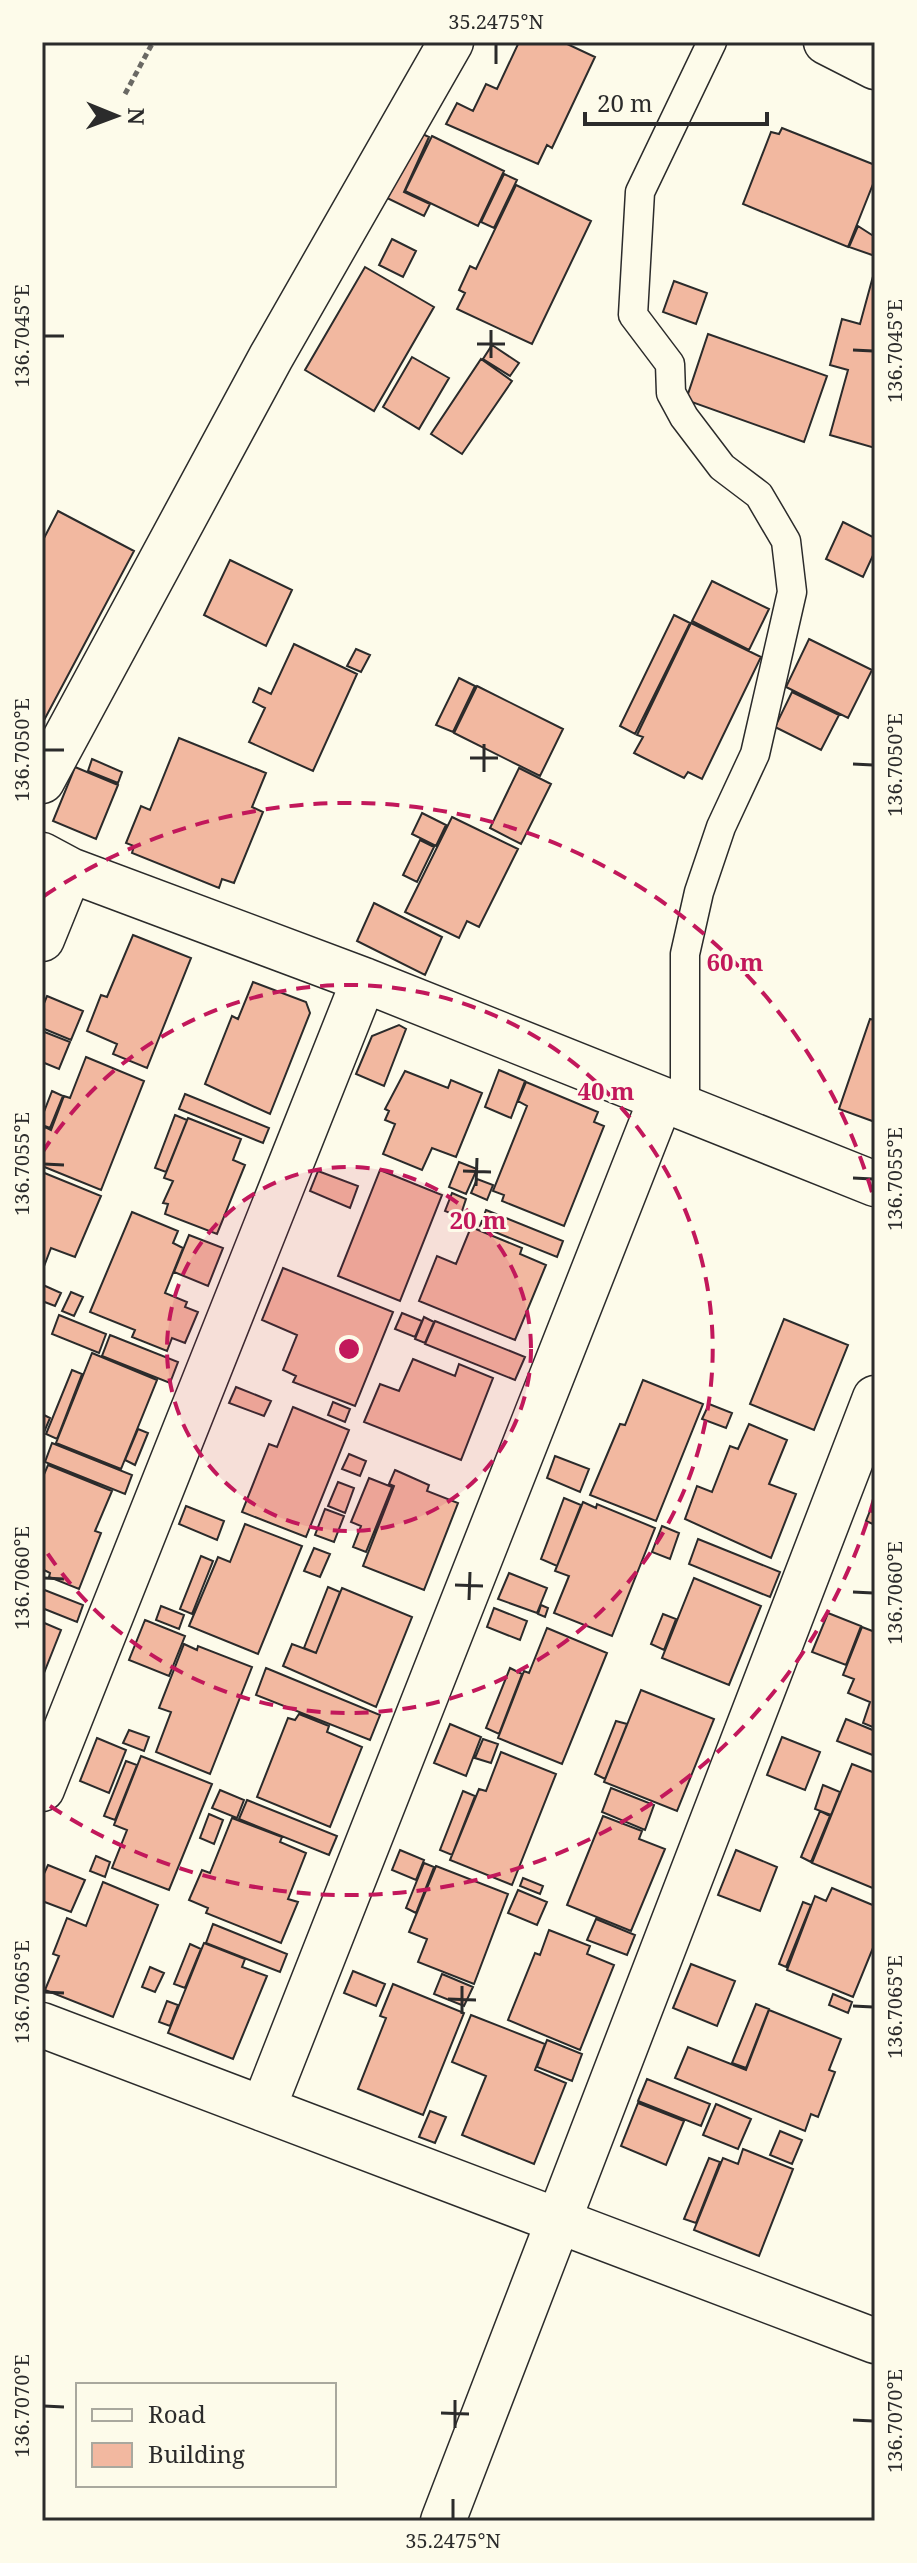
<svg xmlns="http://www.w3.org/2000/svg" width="917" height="2563" font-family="'Noto Serif',serif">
<rect width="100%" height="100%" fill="#fdfbea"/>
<!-- building -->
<path fill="#f2b8a0" stroke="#2b2b2b" stroke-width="2" d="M519 42H563L595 57 552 148 547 145 538 164 446 124 457 103 473 111 486 84 497 89Z
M782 128 875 165V179L848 247 743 204 771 132 779 134Z
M416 131 429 137 404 192 430 204 424 216 385 197Z
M432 136 504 171 478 226 405 191Z
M504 174 517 180 494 228 481 222Z
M516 185 591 221 532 344 457 309 465 293 459 290 470 266 476 269Z
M858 226 875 237V256L849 247Z
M392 239 416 251 403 277 379 265Z
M365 267 434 307 374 411 305 370Z
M875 269V448L830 435 848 370 830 365 842 319 860 324Z
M674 281 707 293 696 324 663 312Z
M708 334 827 376 804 442 686 400Z
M492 345 519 363 510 376 483 359Z
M412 357 449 378 419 429 383 407Z
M481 359 512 381 462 454 431 434Z
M58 511 134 551 42 724V542Z
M843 522 875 538V551L863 577 826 559Z
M230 560 292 590 266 646 204 615Z
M712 581 769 609 749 650 692 621Z
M674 615 690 623 635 734 620 726Z
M691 623 761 657 702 779 688 772 684 778 634 753 643 737 637 735Z
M809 639 872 670 848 718 786 687Z
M294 644 357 674 313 771 249 742 265 708 253 702 259 688 271 694Z
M356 649 370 655 361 672 347 666Z
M459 678 475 686 453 732 436 725Z
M477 686 563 729 540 776 454 733Z
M792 692 839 715 821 750 775 727Z
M179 738 266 773 252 807 263 812 234 883 222 879 219 888 132 853 134 846 126 843 141 806 150 810Z
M92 759 122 772 118 783 88 771Z
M75 767 118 785 96 839 53 821Z
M519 768 551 784 521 844 490 828Z
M422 813 446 825 436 846 412 834Z
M452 817 518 849 479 927 467 921 459 938 405 912Z
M420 840 434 847 417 882 403 875Z
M374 903 442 937 425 975 357 941Z
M133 935 191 958 147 1068 113 1054 117 1044 87 1031 101 995 107 997Z
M253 982 306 1002 310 1013 270 1114 205 1084 232 1016 238 1019Z
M47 996 83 1011 71 1040 42 1028V1008Z
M870 1019 875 1020V1122L839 1109Z
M399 1025 406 1029 384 1086 356 1074 372 1036Z
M42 1031 70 1042 59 1069 42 1062Z
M86 1057 144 1081 101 1190 42 1166V1135L45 1127 51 1130 64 1096 70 1098Z
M499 1070 525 1081 511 1118 485 1107Z
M405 1071 448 1088 451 1080 482 1093 456 1157 432 1148 422 1170 383 1154 395 1124 385 1120 389 1111 385 1109Z
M526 1082 598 1112 594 1122 604 1126 564 1226 502 1201 504 1195 493 1191 527 1106 518 1101Z
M52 1091 63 1096 50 1128 42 1125V1117Z
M185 1094 269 1128 263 1143 179 1109Z
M175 1115 187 1120 166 1172 155 1168Z
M188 1118 241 1139 233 1160 245 1165 217 1234 165 1214 168 1204 163 1203 173 1181 164 1178Z
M459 1162 477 1169 466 1194 449 1187Z
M380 1170 442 1195 400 1301 338 1276Z
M318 1171 358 1186 350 1208 310 1191Z
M42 1172 101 1196 75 1257 51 1248 43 1269Z
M477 1179 493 1185 487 1200 471 1193Z
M452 1193 466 1199 460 1217 445 1211Z
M486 1210 563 1241 557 1257 480 1226Z
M132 1212 178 1231 173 1243 183 1248 165 1293 187 1302 185 1307 198 1312 185 1343 172 1338 167 1351 132 1337 135 1330 90 1312Z
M471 1227 522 1248 520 1254 546 1265 515 1340 419 1301 437 1256 456 1264Z
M189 1235 223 1248 208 1286 174 1272Z
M283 1268 393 1312 355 1406 293 1382 296 1376 283 1370 297 1335 262 1320Z
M43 1285 61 1293 55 1306 42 1301Z
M71 1292 83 1297 74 1316 62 1311Z
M402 1313 422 1321 415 1337 395 1329Z
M59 1315 106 1334 99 1353 52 1334Z
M424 1317 434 1322 425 1343 415 1339Z
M784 1319 848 1345 814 1430 750 1404Z
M435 1321 525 1357 515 1380 425 1344Z
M110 1335 178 1362 170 1383 102 1356Z
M92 1353 157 1380 121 1469 56 1443Z
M413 1359 455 1376 459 1364 493 1378 461 1460 364 1422 380 1384 399 1391Z
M72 1370 82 1374 57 1439 46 1434Z
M643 1380 703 1404 656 1521 590 1495 620 1424 625 1425Z
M236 1387 271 1401 264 1416 229 1403Z
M333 1402 350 1409 345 1422 328 1415Z
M709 1404 732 1413 726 1428 702 1419Z
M293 1407 349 1430 306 1537 242 1512 269 1444 277 1447Z
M42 1414 50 1418 42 1437Z
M749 1424 787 1440 769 1484 796 1494 771 1558 685 1519 697 1486 712 1492 730 1446 738 1449Z
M138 1429 148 1433 135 1465 125 1460Z
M52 1443 132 1475 125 1494 45 1462Z
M349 1454 366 1461 360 1476 342 1469Z
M555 1456 589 1469 580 1492 547 1478Z
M48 1465 112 1491 95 1531 101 1533 79 1589 49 1577 50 1573 42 1569V1479Z
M395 1470 429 1485 427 1491 458 1503 424 1590 363 1566 394 1486 389 1484Z
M369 1478 392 1487 366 1552 353 1547 361 1526 351 1522Z
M338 1482 354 1488 345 1513 328 1506Z
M564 1498 581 1505 557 1566 541 1559Z
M875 1498V1525L866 1521Z
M583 1502 596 1508 597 1504 655 1528 612 1636 554 1613 569 1576 555 1571Z
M186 1506 224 1521 217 1540 179 1524Z
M325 1509 344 1516 334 1542 315 1535Z
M245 1524 302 1546 258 1654 189 1626 218 1557 230 1562Z
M662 1526 679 1533 670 1559 652 1552Z
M698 1539 780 1572 770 1597 689 1564Z
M314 1548 330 1554 320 1577 304 1571Z
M201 1556 213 1561 192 1614 180 1609Z
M509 1573 547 1588 537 1613 498 1599Z
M694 1578 761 1606 729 1685 662 1658Z
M328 1587 340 1592 316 1653 304 1648Z
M342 1588 412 1617 376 1707 283 1666 292 1644 316 1653Z
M42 1589 83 1605 77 1622 42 1608Z
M541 1605 548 1608 545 1617 538 1614Z
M161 1606 184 1615 179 1629 156 1620Z
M494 1608 527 1621 520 1640 487 1627Z
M828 1613 861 1626 846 1665 812 1652Z
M663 1614 676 1619 664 1650 651 1644Z
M145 1620 185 1636 169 1676 129 1660Z
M42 1622 61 1630 42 1678Z
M862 1627 875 1632V1728L863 1723 870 1702 848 1693 854 1679 843 1675Z
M547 1628 607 1653 562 1764 498 1738 524 1671 529 1673Z
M184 1644 197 1650 198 1646 252 1667 210 1774 156 1752 171 1712 159 1708Z
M266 1668 380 1715 370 1740 256 1695Z
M510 1668 522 1674 499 1734 486 1728Z
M641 1690 714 1719 677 1811 604 1782Z
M299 1714 329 1726 327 1732 362 1747 330 1827 257 1797 288 1718 295 1720Z
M846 1719 875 1731V1756L837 1741Z
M616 1721 627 1724 605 1779 595 1774Z
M450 1724 481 1737 466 1776 434 1763Z
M129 1730 149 1737 144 1751 123 1743Z
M782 1737 820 1752 805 1790 767 1775Z
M97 1738 126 1750 109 1793 80 1781Z
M483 1739 498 1744 491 1763 475 1758Z
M501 1752 556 1774 512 1885 450 1860 479 1789 486 1791Z
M141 1756 212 1784 169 1890 112 1868 127 1830 114 1825Z
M126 1761 137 1765 115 1820 104 1816Z
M852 1764 875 1773V1889L812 1863Z
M823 1785 840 1792 831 1815 815 1809Z
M611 1788 654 1805 645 1830 602 1812Z
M220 1790 244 1800 237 1818 212 1808Z
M463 1791 475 1796 452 1855 440 1850Z
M247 1800 337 1836 329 1855 239 1819Z
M820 1811 830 1816 811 1862 801 1857Z
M209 1814 223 1820 214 1844 200 1838Z
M603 1816 642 1831 639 1839 665 1849 631 1931 567 1905Z
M232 1818 282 1837 280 1842 306 1853 288 1899 298 1902 281 1943 206 1913 208 1908 189 1900 202 1870 210 1873Z
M400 1850 424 1860 416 1880 392 1870Z
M736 1850 777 1867 760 1911 718 1895Z
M96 1856 110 1862 105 1877 90 1871Z
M424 1863 434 1867 416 1913 406 1908Z
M48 1865 85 1880 71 1912 42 1901V1878Z
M436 1866 508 1894 474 1984 418 1962 427 1939 409 1932Z
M523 1878 543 1886 540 1894 520 1886Z
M103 1882 158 1905 113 2017 45 1990 59 1956 53 1954 67 1918 86 1926Z
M832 1888 875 1906V1943L853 1997 787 1970 815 1896 826 1901Z
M518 1890 547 1902 537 1925 508 1913Z
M803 1902 811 1905 786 1967 779 1964Z
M596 1919 635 1935 627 1955 587 1940Z
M213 1924 287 1954 280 1972 206 1943Z
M549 1930 590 1946 587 1954 614 1965 580 2050 508 2020 535 1953 540 1955Z
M204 1943 245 1959 242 1967 267 1976 233 2059 168 2033Z
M190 1944 201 1949 185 1988 174 1984Z
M691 1964 735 1981 717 2026 673 2008Z
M150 1967 164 1973 155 1992 142 1987Z
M353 1971 385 1984 376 2006 344 1993Z
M442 1974 473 1987 464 2006 434 1994Z
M393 1984 464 2013 423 2115 358 2089 386 2018 380 2016Z
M833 1994 852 2002 848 2013 829 2005Z
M167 2001 178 2005 170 2026 159 2022Z
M756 2004 769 2009 746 2068 732 2063Z
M769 2010 841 2039 829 2070 835 2072 818 2117 811 2114 805 2131 675 2078 688 2047 746 2070Z
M471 2015 545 2044 535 2070 566 2083 534 2164 462 2135 486 2076 452 2062Z
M547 2040 582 2054 572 2081 537 2067Z
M647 2079 710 2104 701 2126 638 2101Z
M638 2103 684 2121 666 2165 621 2146Z
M716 2104 751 2119 738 2149 703 2135Z
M430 2111 446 2117 435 2143 419 2137Z
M780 2131 802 2140 792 2164 770 2155Z
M743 2149 793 2169 759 2256 694 2230 723 2158 738 2164Z
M709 2158 720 2162 696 2223 684 2219Z"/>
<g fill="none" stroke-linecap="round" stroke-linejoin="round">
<!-- service casing -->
<g stroke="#2b2b2b" stroke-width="31">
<path id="service" d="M685 1108V954L699 892 721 827 755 754 792 592 786 541 759 495 722 467 684 417 671 393 670 364 633 315 640 192 712 42"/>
</g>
<!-- minor casing -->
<g stroke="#2b2b2b" stroke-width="47">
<path id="minor" d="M826 42 875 67
M42 781 271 357 451 42
M42 855 70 870 364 980 875 1184
M42 939 70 870
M42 1789 364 980
M42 2025 875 2341
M263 2109 661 1099
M443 2521 875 1398"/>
</g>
<!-- path -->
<path stroke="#6a6964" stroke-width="5" stroke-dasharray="6 4" stroke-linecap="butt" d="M125 94 153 42"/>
<!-- service -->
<use href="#service" stroke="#fdfbea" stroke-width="28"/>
<!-- minor -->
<use href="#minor" stroke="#fdfbea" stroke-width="44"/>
</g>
<!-- ticks -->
<path fill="none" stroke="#2b2b2b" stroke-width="3" d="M496 64V44M44 336H64M477 344H505M853 350 873 351M491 358V330M44 750H64M470 758H498M853 764 873 765M484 772V744M44 1164 64 1165M463 1171 491 1172M853 1178 873 1179M476 1186 477 1158M44 1578 64 1579M455 1585 483 1586M853 1592 873 1593M469 1600 470 1572M44 1992 64 1993M448 1999 476 2000M853 2006 873 2007M462 2014V1986M44 2406 64 2407M441 2413 469 2414M853 2420 873 2421M455 2428V2400M453 2519V2499"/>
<!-- distance rings -->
<circle cx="349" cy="1349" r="182" fill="#c2185b" fill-opacity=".12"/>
<g fill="none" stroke="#c2185b" stroke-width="4" stroke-dasharray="14 10">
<circle cx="349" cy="1349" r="182"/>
<path d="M42 1153A364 364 0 1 1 42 1545"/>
<path d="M874 1499A546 546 0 0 1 44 1802M44 896A546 546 0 0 1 874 1199"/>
</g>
<circle cx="349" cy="1349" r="12" fill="#c2185b" stroke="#fdfbea" stroke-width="4"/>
<g font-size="24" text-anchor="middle" font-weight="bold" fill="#c2185b" stroke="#fdfbea" stroke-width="6" stroke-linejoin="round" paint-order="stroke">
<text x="735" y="971">60 m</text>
<text x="606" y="1100">40 m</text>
<text x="478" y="1229">20 m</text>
</g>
<!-- border -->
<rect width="917" height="2563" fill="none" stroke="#fdfbea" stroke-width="88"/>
<!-- legend -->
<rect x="76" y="2383" width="260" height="104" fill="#fdfbea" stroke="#a9a89e" stroke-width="2"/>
<rect x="92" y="2409" width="40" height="12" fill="#fdfbea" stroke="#a9a89e" stroke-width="2"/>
<text x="148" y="2423" font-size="24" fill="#2b2b2b">Road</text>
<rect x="92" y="2443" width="40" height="24" fill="#f2b8a0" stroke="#a9a89e" stroke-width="2"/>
<text x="148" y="2463" font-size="24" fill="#2b2b2b">Building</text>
<!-- north arrow -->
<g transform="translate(116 116) rotate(91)" stroke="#fdfbea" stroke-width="6" paint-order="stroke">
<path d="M0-6L14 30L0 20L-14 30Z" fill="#2b2b2b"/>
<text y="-12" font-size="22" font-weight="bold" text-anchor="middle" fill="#2b2b2b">N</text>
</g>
<!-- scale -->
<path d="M585 112v12h182v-12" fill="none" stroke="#2b2b2b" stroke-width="4"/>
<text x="597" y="112" font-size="24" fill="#2b2b2b" stroke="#fdfbea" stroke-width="6" paint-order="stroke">20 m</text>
<rect x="44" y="44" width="829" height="2475" fill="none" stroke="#2b2b2b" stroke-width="3"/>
<g font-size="20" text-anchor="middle" fill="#2b2b2b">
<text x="496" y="29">35.2475°N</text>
<text transform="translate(22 336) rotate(-90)" y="7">136.7045°E</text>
<text transform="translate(895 351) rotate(-90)" y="7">136.7045°E</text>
<text transform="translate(22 750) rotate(-90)" y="7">136.7050°E</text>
<text transform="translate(895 765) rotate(-90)" y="7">136.7050°E</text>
<text transform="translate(22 1164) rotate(-90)" y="7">136.7055°E</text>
<text transform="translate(895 1179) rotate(-90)" y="7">136.7055°E</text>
<text transform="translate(22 1578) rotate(-90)" y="7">136.7060°E</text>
<text transform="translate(895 1593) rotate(-90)" y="7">136.7060°E</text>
<text transform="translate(22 1992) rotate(-90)" y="7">136.7065°E</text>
<text transform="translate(895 2007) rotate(-90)" y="7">136.7065°E</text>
<text transform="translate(22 2406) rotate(-90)" y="7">136.7070°E</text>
<text transform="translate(895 2421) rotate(-90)" y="7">136.7070°E</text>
<text x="453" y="2548">35.2475°N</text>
</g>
</svg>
